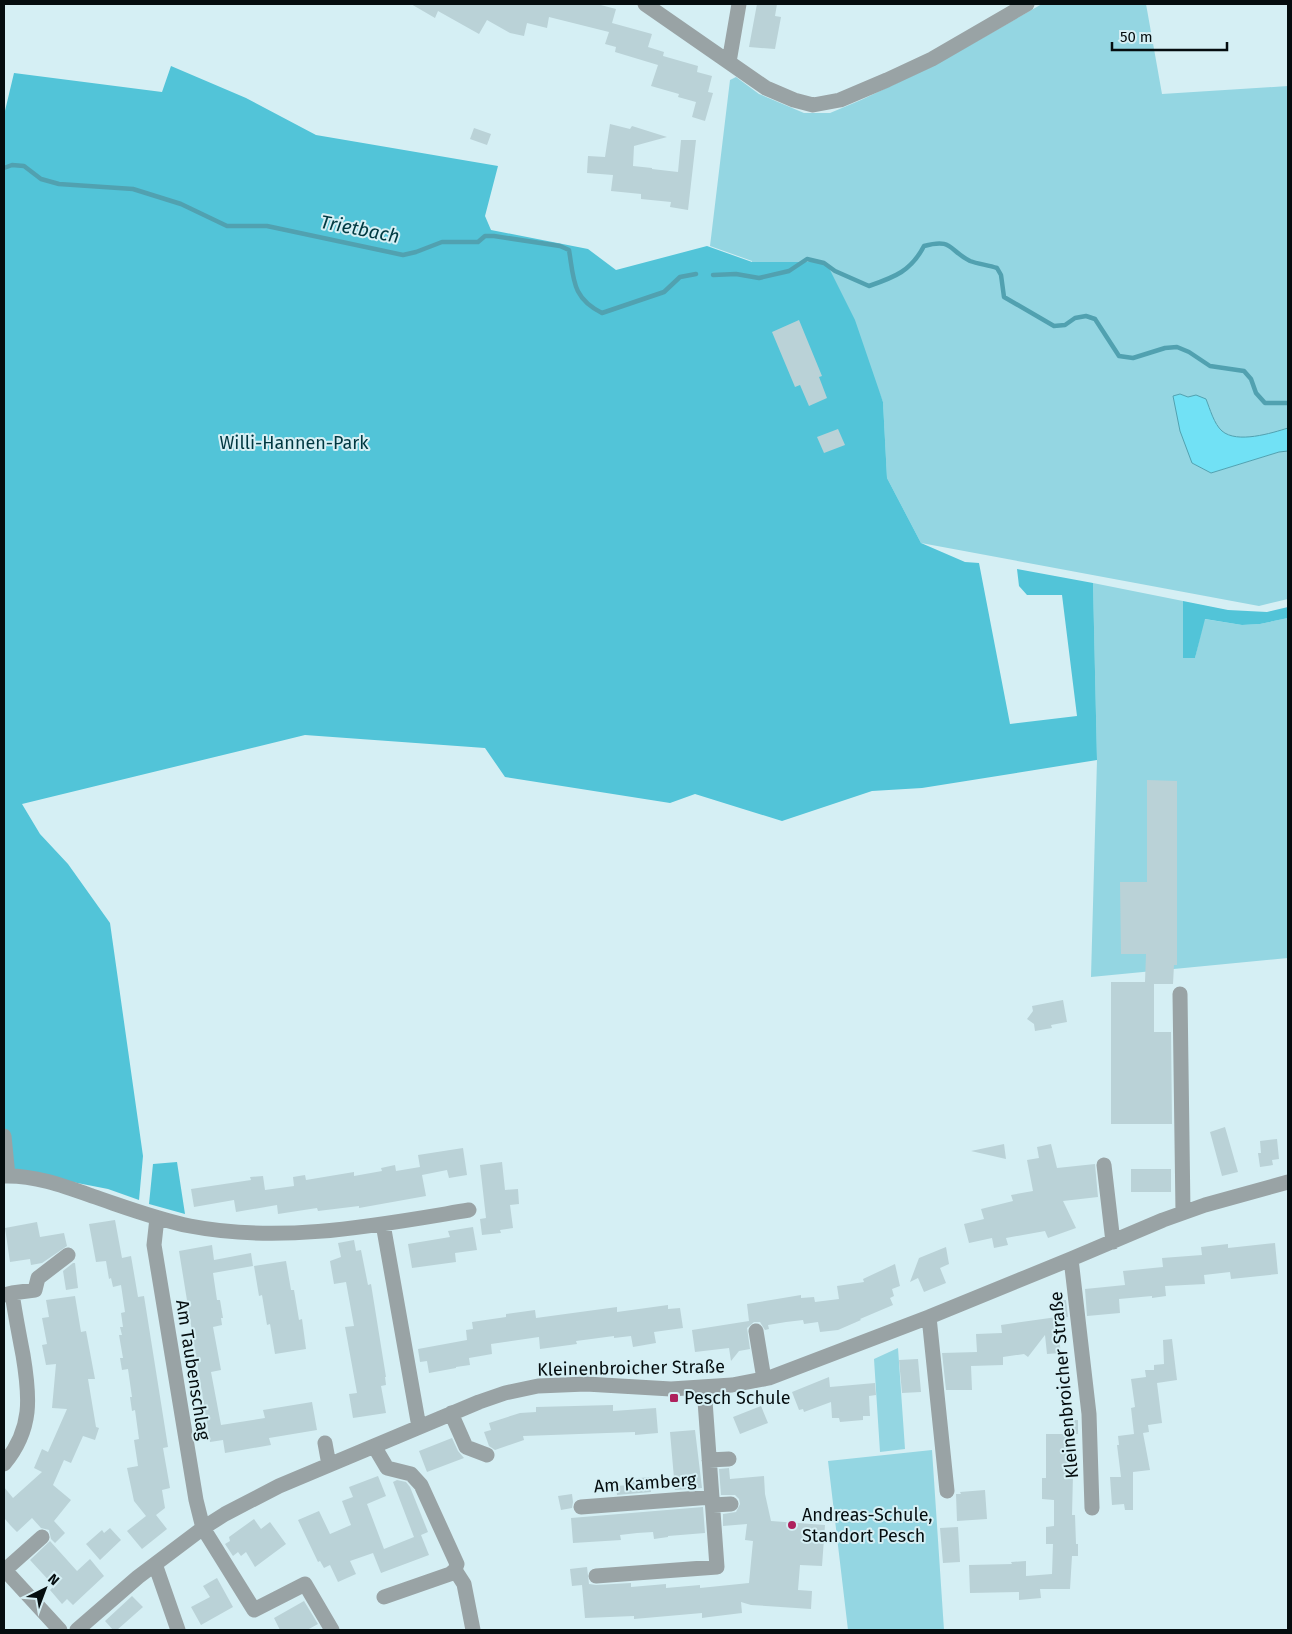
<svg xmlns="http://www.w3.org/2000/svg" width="1292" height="1634" font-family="'Fira Sans',sans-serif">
<rect width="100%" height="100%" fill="#d5eff4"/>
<!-- green -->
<path fill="#94d6e2" d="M1042 4H1146L1162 94 1288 86V428C1272 434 1237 444 1222 431 1214 424 1210 409 1206 399L1188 397 1180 394 1173 396 1192 463 1211 473 1279 452 1288 451V599L1259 606 921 543 887 478 883 402 826 262H752V261L710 246 730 80 736 77 759 94 804 113H830L861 100 935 65Z
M1093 583 1183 601V658H1195L1204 619 1242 625 1260 624 1288 618V958L1091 977 1097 760Z
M898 1348 905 1449 880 1452 874 1359Z
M932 1450 944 1630H848L828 1461Z"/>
<!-- forest -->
<path fill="#52c4d8" d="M171 66 246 98 316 135 498 166 485 216 491 230 588 249 616 270 707 246 752 262H826L855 320 883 402 887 478 921 543 965 562 979 563 1010 724 1077 716 1062 595H1027L1019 586 1017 569 1093 583 1097 760 922 788 872 791 782 821 695 794 670 803 505 777 485 748 305 735 22 804 40 834 68 864 110 923 143 1156 139 1200 108 1189 62 1180 4 1172V115L14 73 162 92Z
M1183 601 1228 610 1267 612 1288 607V618L1260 624 1242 625 1205 619 1195 658H1183Z
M177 1162 185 1214 149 1204 153 1164Z"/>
<!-- water -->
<path fill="#71e1f5" stroke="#51a1b0" d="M1180 394 1188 397 1196 395 1206 399C1210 409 1214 424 1222 431 1237 444 1272 433 1288 428V451L1279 452 1211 473 1192 463 1180 431 1173 396Z"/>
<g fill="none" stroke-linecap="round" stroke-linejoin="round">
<!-- stream -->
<path stroke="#51a1b0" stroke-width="4.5" d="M4 168 12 165 24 166 41 179 59 184 133 189 181 204 227 226H267L403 255 416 252 442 242H478L485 236H494L560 246 569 250C574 280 572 298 602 313L664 292 680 277 696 274
M713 275 736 274 759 278 789 271 807 259 824 263 835 271 869 286C895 277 911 271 924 246 953 238 948 250 970 261 978 264 988 265 997 268L1001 275 1004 297 1054 326 1065 325 1075 318 1086 316 1095 319 1119 356 1133 358 1165 348 1177 347 1189 352 1210 366 1244 371 1251 379 1256 393 1265 403H1288"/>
</g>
<!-- building -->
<path fill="#bad2d7" d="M411 4H597L616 9 612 23 652 34 648 47 664 52 663 56 698 66 697 72 712 76 708 92 713 93 705 121 692 117 696 102 678 97 679 94 651 86 658 65 615 52 616 47 605 44 609 32 549 17 547 28 527 23 524 36 510 33 487 20 479 34 438 11 435 18Z
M757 4H777L775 16 781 17 775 49 749 47Z
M610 124 630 129 632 126 667 137 634 146 633 166 652 168V169L678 172 681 140H696L688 210 670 207 671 202 641 199V194L611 191 613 175 587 173 588 156 605 157Z
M474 128 491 134 487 145 470 139Z
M799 320 822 376 819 377 827 398 809 406 800 385 795 387 772 332Z
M838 429 845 445 824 453 817 437Z
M1147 780 1177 781V965H1174L1173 984H1154V1032H1171L1172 1124H1111V982H1145L1146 954H1121L1120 882H1147Z
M1063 1000 1067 1022 1051 1025 1052 1028 1035 1031 1034 1024 1027 1019 1033 1011 1032 1006Z
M1225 1127 1238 1172 1222 1176 1210 1132Z
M1277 1139 1279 1159 1272 1160 1273 1165 1260 1167 1258 1153H1261L1260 1141Z
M1004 1144 1006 1159 971 1151Z
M1051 1144 1057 1168 1095 1164 1098 1197 1063 1201 1076 1228 1048 1238 1045 1231 1006 1238 1008 1245 994 1248 992 1238 969 1243 964 1224 984 1219 981 1209 1013 1201 1011 1195 1033 1191 1027 1160 1039 1158 1037 1147Z
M463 1148 467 1175 449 1178 447 1170 422 1175 426 1196 359 1208V1206L318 1211 317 1208 278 1214 277 1205 236 1212 234 1200 194 1207 191 1189 251 1180 250 1177 263 1176 265 1190 294 1186 293 1177 305 1175 306 1180 354 1172V1176L382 1171 381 1168 395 1165 396 1171 420 1167 418 1155Z
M502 1162 505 1190 518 1189 519 1204 510 1205 513 1228 500 1230 501 1233 482 1235 480 1219 486 1218 480 1165Z
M1131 1169H1171V1192H1131Z
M115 1220 122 1258 131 1256 138 1297 144 1296 168 1447 163 1448 170 1488 162 1490 165 1508 156 1515 167 1529 142 1549 127 1531 146 1516 134 1501 127 1468 138 1466 134 1440 139 1439 135 1410 132 1411 130 1397H132L128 1369 122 1370 120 1358H123L119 1335H122L120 1327H123L121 1313 125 1312 121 1285 113 1287 111 1278 109 1279 106 1261 96 1262 89 1224Z
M37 1222 40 1237 64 1233 67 1246 42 1263 31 1265 30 1259 10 1262 5 1228Z
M473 1227 477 1250 455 1253 456 1262 412 1268 408 1244 450 1237 448 1231Z
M354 1240 356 1251 361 1250 368 1285 371 1284 386 1377H385L386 1385 381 1386 386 1413 353 1418 349 1394 357 1393 345 1327 354 1326 346 1282 334 1284 330 1261 341 1257 338 1243Z
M1275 1243 1278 1274 1231 1279 1230 1272 1204 1275 1205 1284 1165 1286 1166 1296 1152 1298V1296L1119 1299 1120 1313 1087 1316 1085 1289 1125 1285 1123 1271 1163 1267 1162 1258 1202 1255 1201 1247 1228 1244V1248Z
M212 1245 214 1260 251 1253 253 1266 213 1273 217 1300H220L223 1318H221L222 1325 213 1327 221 1370 211 1372 221 1425 265 1418 263 1410 312 1402 317 1430 269 1438 271 1445 225 1453 223 1440 210 1442 179 1251Z
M946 1247 949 1264 940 1268 946 1283 924 1292 918 1278 910 1282 919 1258Z
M286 1261 291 1290H294L299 1320 302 1319 306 1349 275 1354 270 1324 267 1325 262 1295 259 1296 254 1266Z
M73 1263H75L78 1288 66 1290 63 1271Z
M895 1264 900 1286 892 1289 894 1296 890 1298 893 1305 860 1319 861 1320 838 1330 820 1332 818 1322 804 1324 803 1320 786 1322 768 1325 769 1329 765 1330 760 1322H754L747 1328 750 1349 739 1351 731 1361 729 1348 695 1352 692 1330 749 1321 747 1304 801 1295V1298L814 1297 815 1302 839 1299 837 1286 864 1282 863 1279Z
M75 1296 81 1332 86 1331 95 1379H88L96 1427 99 1428 95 1440 83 1436 71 1463 64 1460 53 1485 71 1500 54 1521 65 1533 55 1543 51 1539 49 1530 41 1528 32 1518 17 1532 11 1526 4 1518V1487L13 1498 42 1472 34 1468 42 1449 48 1452 67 1409 52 1408 56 1364 46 1365 42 1345 47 1344 42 1318 49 1317 46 1300Z
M1066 1300 1068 1317 1057 1318 1056 1319 1061 1353 1047 1354 1045 1335 1028 1357 1024 1354 1003 1357V1365L971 1366 972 1390H946L942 1353 977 1352 976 1334 1002 1333 1001 1325 1057 1317 1055 1301Z
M668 1305V1309L680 1308 683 1328 654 1332 656 1343 633 1347 631 1336 614 1338V1336L576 1341 577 1344 540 1349 539 1337 491 1344 492 1354 469 1358 470 1365 456 1367V1368L429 1373 427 1361 420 1362 418 1349 467 1340 466 1330 473 1329 472 1322 506 1317V1314L535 1310 536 1318 617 1307V1312Z
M1172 1339 1177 1380 1157 1383 1162 1423 1148 1425 1149 1432 1143 1433 1150 1470 1133 1472V1510H1125L1124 1504 1112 1505 1110 1477H1121L1117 1445H1119L1118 1436 1134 1434 1131 1408 1135 1407 1131 1379 1146 1377 1145 1370H1154V1365L1164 1364 1163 1340Z
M918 1359 921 1392 902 1393 899 1360Z
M829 1377 830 1387 875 1383 876 1395 869 1396 870 1416H863V1420L840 1422 839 1418H832L831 1402 804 1412 803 1409 799 1410 792 1392Z
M613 1405V1411L656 1408 658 1433 635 1435V1432L523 1436 524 1440 495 1450 489 1446 484 1432 491 1430 489 1423 520 1413 536 1412V1407Z
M761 1406 768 1423 740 1434 733 1417Z
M1064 1420H1078V1434H1074L1072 1515H1075L1076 1544H1078V1556H1072L1070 1589H1040L1041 1598 1019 1600V1592L970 1593 969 1565 1012 1564 1011 1562 1026 1561V1576L1052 1574 1053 1544H1046V1527L1054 1526V1500L1042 1499V1478H1046V1434H1064Z
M695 1430 702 1488 675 1490 670 1432Z
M452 1438 458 1451 464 1458 427 1472 419 1451Z
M729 1468 730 1479 764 1476 765 1494 771 1521 825 1525 822 1566 800 1565 798 1590 812 1591 811 1609 751 1605 741 1602 742 1613 709 1617 702 1618V1613L634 1619V1616L585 1618 582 1585 572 1586 570 1569 587 1567 589 1584 596 1585 631 1583V1587L666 1584V1588L700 1585V1588L749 1583 753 1541 745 1540 747 1524 723 1526V1514L736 1512 740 1504 739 1499 735 1495H721L719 1469Z
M378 1476 386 1496 367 1504 384 1549 414 1537 393 1482 397 1480 406 1482 410 1487 428 1532 421 1535 429 1555 381 1573 373 1553 350 1561 356 1574 338 1582 330 1565 324 1568 320 1561 318 1562 298 1520 319 1511 330 1534 351 1525 342 1501 353 1497 349 1487Z
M650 1477 651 1492 617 1495 616 1486 630 1485 629 1479Z
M985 1490 987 1519 957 1521 956 1494H961L960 1492Z
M572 1494 573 1502 572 1508 561 1510 558 1496Z
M703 1507 705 1533 668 1536V1537L654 1539 653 1532 637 1533 620 1535 621 1540 573 1543 571 1518Z
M254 1519 261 1529 270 1522 286 1544 255 1567 246 1552 241 1556 238 1552 233 1556 225 1544 230 1541 229 1537Z
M958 1527 960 1562 943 1563 940 1528Z
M110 1528 121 1540 100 1560 86 1544 102 1530 104 1533Z
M50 1541 77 1571 90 1559 104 1576 73 1605 67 1599 62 1604 50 1590 54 1586 30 1560Z
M217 1578 233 1607 201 1625 191 1607 210 1597 203 1586Z
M132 1596 143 1607 117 1630H113L105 1621Z
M304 1601 318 1624 307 1630H280L274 1618Z"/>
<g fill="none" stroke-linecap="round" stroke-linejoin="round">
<!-- minor -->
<path stroke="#99a3a5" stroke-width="15" d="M645 4 766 88 794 100 813 105 840 100 887 80 932 59 1027 4
M729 62 739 4
M1180 994 1183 1212
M4 1136 8 1176
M1104 1165 1113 1242
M4 1176C34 1175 64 1186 92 1196 125 1207 156 1219 190 1226 283 1244 378 1225 469 1210
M157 1218 154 1245 196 1500 203 1528 254 1610 305 1584 332 1630
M383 1224 419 1427
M1071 1259 1089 1414 1092 1508
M12 1293 35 1290 38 1278 68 1255
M4 1295 12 1293C15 1314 19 1334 23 1355 30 1397 33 1429 4 1464
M929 1317 947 1491
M756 1331 764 1379
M451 1413 466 1447 487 1455
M325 1443 329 1465
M374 1446 387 1468 411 1474 421 1485 457 1564 455 1570 450 1574 384 1597
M709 1460 729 1459
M713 1505 731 1504
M581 1507 712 1497
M155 1564 178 1630
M4 1569 60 1630
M5 1570 42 1537
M455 1570 464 1584 473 1630
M596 1576 717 1567 704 1387
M77 1630 138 1577 203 1528 225 1514 279 1486 479 1402 505 1393 538 1386 586 1384 671 1389 732 1385 769 1378 929 1317 1071 1259 1163 1220 1205 1205 1288 1182"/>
</g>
<!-- markers -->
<g fill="#ae215d" stroke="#d5eff4" stroke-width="2">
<rect x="669" y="1393" width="10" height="10" rx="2.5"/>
<circle cx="792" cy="1525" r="5"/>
</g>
<g text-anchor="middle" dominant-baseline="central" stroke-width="4" stroke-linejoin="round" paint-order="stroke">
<!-- park labels -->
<g font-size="18" fill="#003740" stroke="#d5eff4">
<text x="294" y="443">Willi-Hannen-Park</text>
</g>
<!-- street labels -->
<g font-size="18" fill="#050d0f" stroke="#d5eff4">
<text transform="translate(631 1368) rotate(-1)">Kleinenbroicher Straße</text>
<text transform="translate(193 1370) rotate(81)">Am Taubenschlag</text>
<text transform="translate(1064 1385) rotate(-95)">Kleinenbroicher Straße</text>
<text transform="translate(645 1483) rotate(-4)">Am Kamberg</text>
</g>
<!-- poi labels -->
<g font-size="18" fill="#050d0f" stroke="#d5eff4" text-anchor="start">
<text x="684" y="1398">Pesch Schule</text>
<text x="802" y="1515">Andreas-Schule,<tspan x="802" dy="21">Standort Pesch</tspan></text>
</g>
<!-- water labels -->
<g font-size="19" font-style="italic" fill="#013941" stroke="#d5eff4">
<text transform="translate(360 229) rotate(11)">Trietbach</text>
</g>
</g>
<!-- border -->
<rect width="1292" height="1634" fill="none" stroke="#050d0f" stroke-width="10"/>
<!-- north arrow -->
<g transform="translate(45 1589) rotate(42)" stroke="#d5eff4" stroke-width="4" paint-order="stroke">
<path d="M0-4L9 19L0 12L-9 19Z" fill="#050d0f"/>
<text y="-8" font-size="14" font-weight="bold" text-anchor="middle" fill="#050d0f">N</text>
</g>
<!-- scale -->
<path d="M1112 42v8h115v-8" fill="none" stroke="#050d0f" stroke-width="2.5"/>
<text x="1120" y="42" font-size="15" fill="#050d0f" stroke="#d5eff4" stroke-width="4" paint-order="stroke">50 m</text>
</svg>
